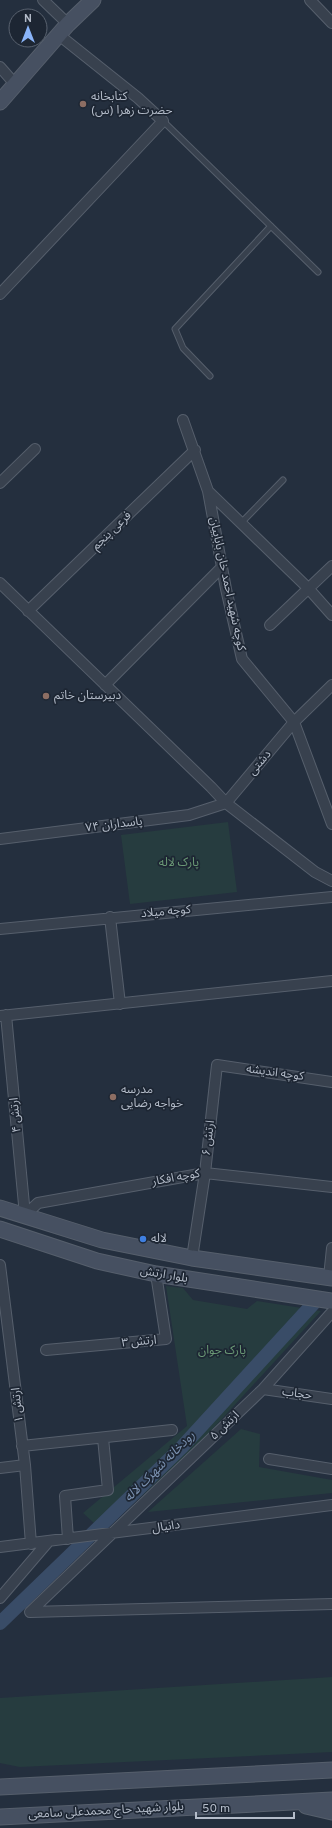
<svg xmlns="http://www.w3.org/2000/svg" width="332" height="1828" font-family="Overpass,'Noto Sans Arabic',sans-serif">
<rect width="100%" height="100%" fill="#242f3e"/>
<!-- green -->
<path fill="#263c3f" d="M228 822 237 892 130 904 121 835Z
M166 1286 183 1288 193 1300 247 1309 257 1301 321 1311 197 1446 113 1522 94 1523 83 1513 187 1426Z
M241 1429 260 1434 259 1467 332 1480V1493L148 1512Z
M332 1677V1752L20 1767 0 1763V1698Z"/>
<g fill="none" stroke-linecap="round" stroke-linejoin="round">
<!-- canal -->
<path stroke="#394c67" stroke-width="14" d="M0 1623 182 1447 313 1304"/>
<!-- lane casing -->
<g stroke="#565f6c" stroke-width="7">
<path id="lane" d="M163 121 318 272
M210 376 183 348 175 329 271 226
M241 523 283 480"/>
</g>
<!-- street casing -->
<g stroke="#565f6c" stroke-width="12">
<path id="street" d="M43 0 68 24
M310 0 332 23
M0 67 15 84
M0 294 163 121 138 98 59 35
M183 420 208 491 226 589 242 659 294 722 332 824
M0 483 35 449
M208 491 308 588 332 615
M0 583 211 787 226 803 315 872 332 881
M28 611 195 450
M270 625 332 566
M105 685 222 567
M226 803 294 722 332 685
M0 839 189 815 226 803
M110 917 120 1004
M0 929 332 897
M6 1015 25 1215
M0 1016 332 981
M25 1215 38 1203 205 1173 332 1187
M192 1258 205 1173 217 1065 332 1082
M0 1265 25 1465 31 1544
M329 1277 332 1248
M332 1312 263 1389 30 1612 332 1604
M46 1350 166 1339 156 1274
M263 1389 332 1399
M22 1446 172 1430
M269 1459 332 1469
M0 1468 25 1465
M68 1539 65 1496 108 1490 103 1438
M0 1547 332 1505
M0 1598 48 1542"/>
</g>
<!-- secondary casing -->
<g stroke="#565f6c" stroke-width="17">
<path id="secondary" d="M0 102 68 24 93 0
M0 1208 102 1240 192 1258 332 1278
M0 1229 97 1261 156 1274 332 1301
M0 1787 332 1770
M306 1806 332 1812
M0 1817 332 1800"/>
</g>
<!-- lane -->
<use href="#lane" stroke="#38414e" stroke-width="5"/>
<!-- street -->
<use href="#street" stroke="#38414e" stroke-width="10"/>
<!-- secondary -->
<use href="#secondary" stroke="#465061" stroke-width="15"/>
</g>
<!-- markers -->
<g fill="#8d6e63" stroke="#1d2633" stroke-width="1.5">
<circle cx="83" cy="104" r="4"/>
<circle cx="46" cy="696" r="4"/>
<circle cx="113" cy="1097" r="4"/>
</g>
<circle fill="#3f7fe0" stroke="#1d2633" stroke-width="1.5" cx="143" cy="1239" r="4"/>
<g text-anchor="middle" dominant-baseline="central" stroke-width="3.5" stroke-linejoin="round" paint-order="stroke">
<!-- poi labels -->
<g font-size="12" fill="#b4bcc9" stroke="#1d2633" text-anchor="start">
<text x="91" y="97">کتابخانه<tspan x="91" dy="14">حضرت زهرا (س)</tspan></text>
<text x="54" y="696">دبیرستان خاتم</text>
<text x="121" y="1090">مدرسه<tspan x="121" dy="14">خواجه رضایی</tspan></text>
<text x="151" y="1239">لاله</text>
</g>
<!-- street labels -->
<g font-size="12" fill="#b4bcc9" stroke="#1d2633">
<text transform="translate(112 531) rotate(-44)">فرعی پنجم</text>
<text transform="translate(227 584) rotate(78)">کوچه شهید احمد خان باباییان</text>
<text transform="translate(260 763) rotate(-50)">دشتی</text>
<text transform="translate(114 825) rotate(-7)">پاسداران ۷۴</text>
<text transform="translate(166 912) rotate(-5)">کوچه میلاد</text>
<text transform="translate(275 1073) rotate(8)">کوچه اندیشه</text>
<text transform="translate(16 1115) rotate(-95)">ارتش ۴</text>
<text transform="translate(209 1138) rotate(-83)">ارتش ۶</text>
<text transform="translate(176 1178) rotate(-10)">کوچه افکار</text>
<text transform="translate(164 1275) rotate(10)">بلوار ارتش</text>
<text transform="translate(139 1342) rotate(-5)">ارتش ۳</text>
<text transform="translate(297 1394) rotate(8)">حجاب</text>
<text transform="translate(18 1405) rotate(-96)">ارتش ۱</text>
<text transform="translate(225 1426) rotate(-44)">ارتش ۵</text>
<text transform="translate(166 1527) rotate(-8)">دانیال</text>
<text transform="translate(106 1811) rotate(-3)">بلوار شهید حاج محمدعلی سامعی</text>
</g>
<!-- park labels -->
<g font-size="12" fill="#6b9a76" stroke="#1d2633">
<text x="179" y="863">پارک لاله</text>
<text x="222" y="1351">پارک جوان</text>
</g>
<!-- water labels -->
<g font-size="13" font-style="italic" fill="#7c92b1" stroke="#1d2633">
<text transform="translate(160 1467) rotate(-45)">رودخانه شهرک لاله</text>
</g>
</g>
<!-- north arrow -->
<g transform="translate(28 28)"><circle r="19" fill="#1d2633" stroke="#59626f"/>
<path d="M0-3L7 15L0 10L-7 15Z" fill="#8ab4f8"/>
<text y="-6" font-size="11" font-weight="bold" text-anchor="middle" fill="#b4bcc9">N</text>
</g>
<!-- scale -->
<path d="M196 1812v6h98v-6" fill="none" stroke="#b4bcc9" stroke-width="2"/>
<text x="202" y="1812" font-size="12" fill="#b4bcc9" stroke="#1d2633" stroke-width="3" paint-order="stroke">50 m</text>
</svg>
